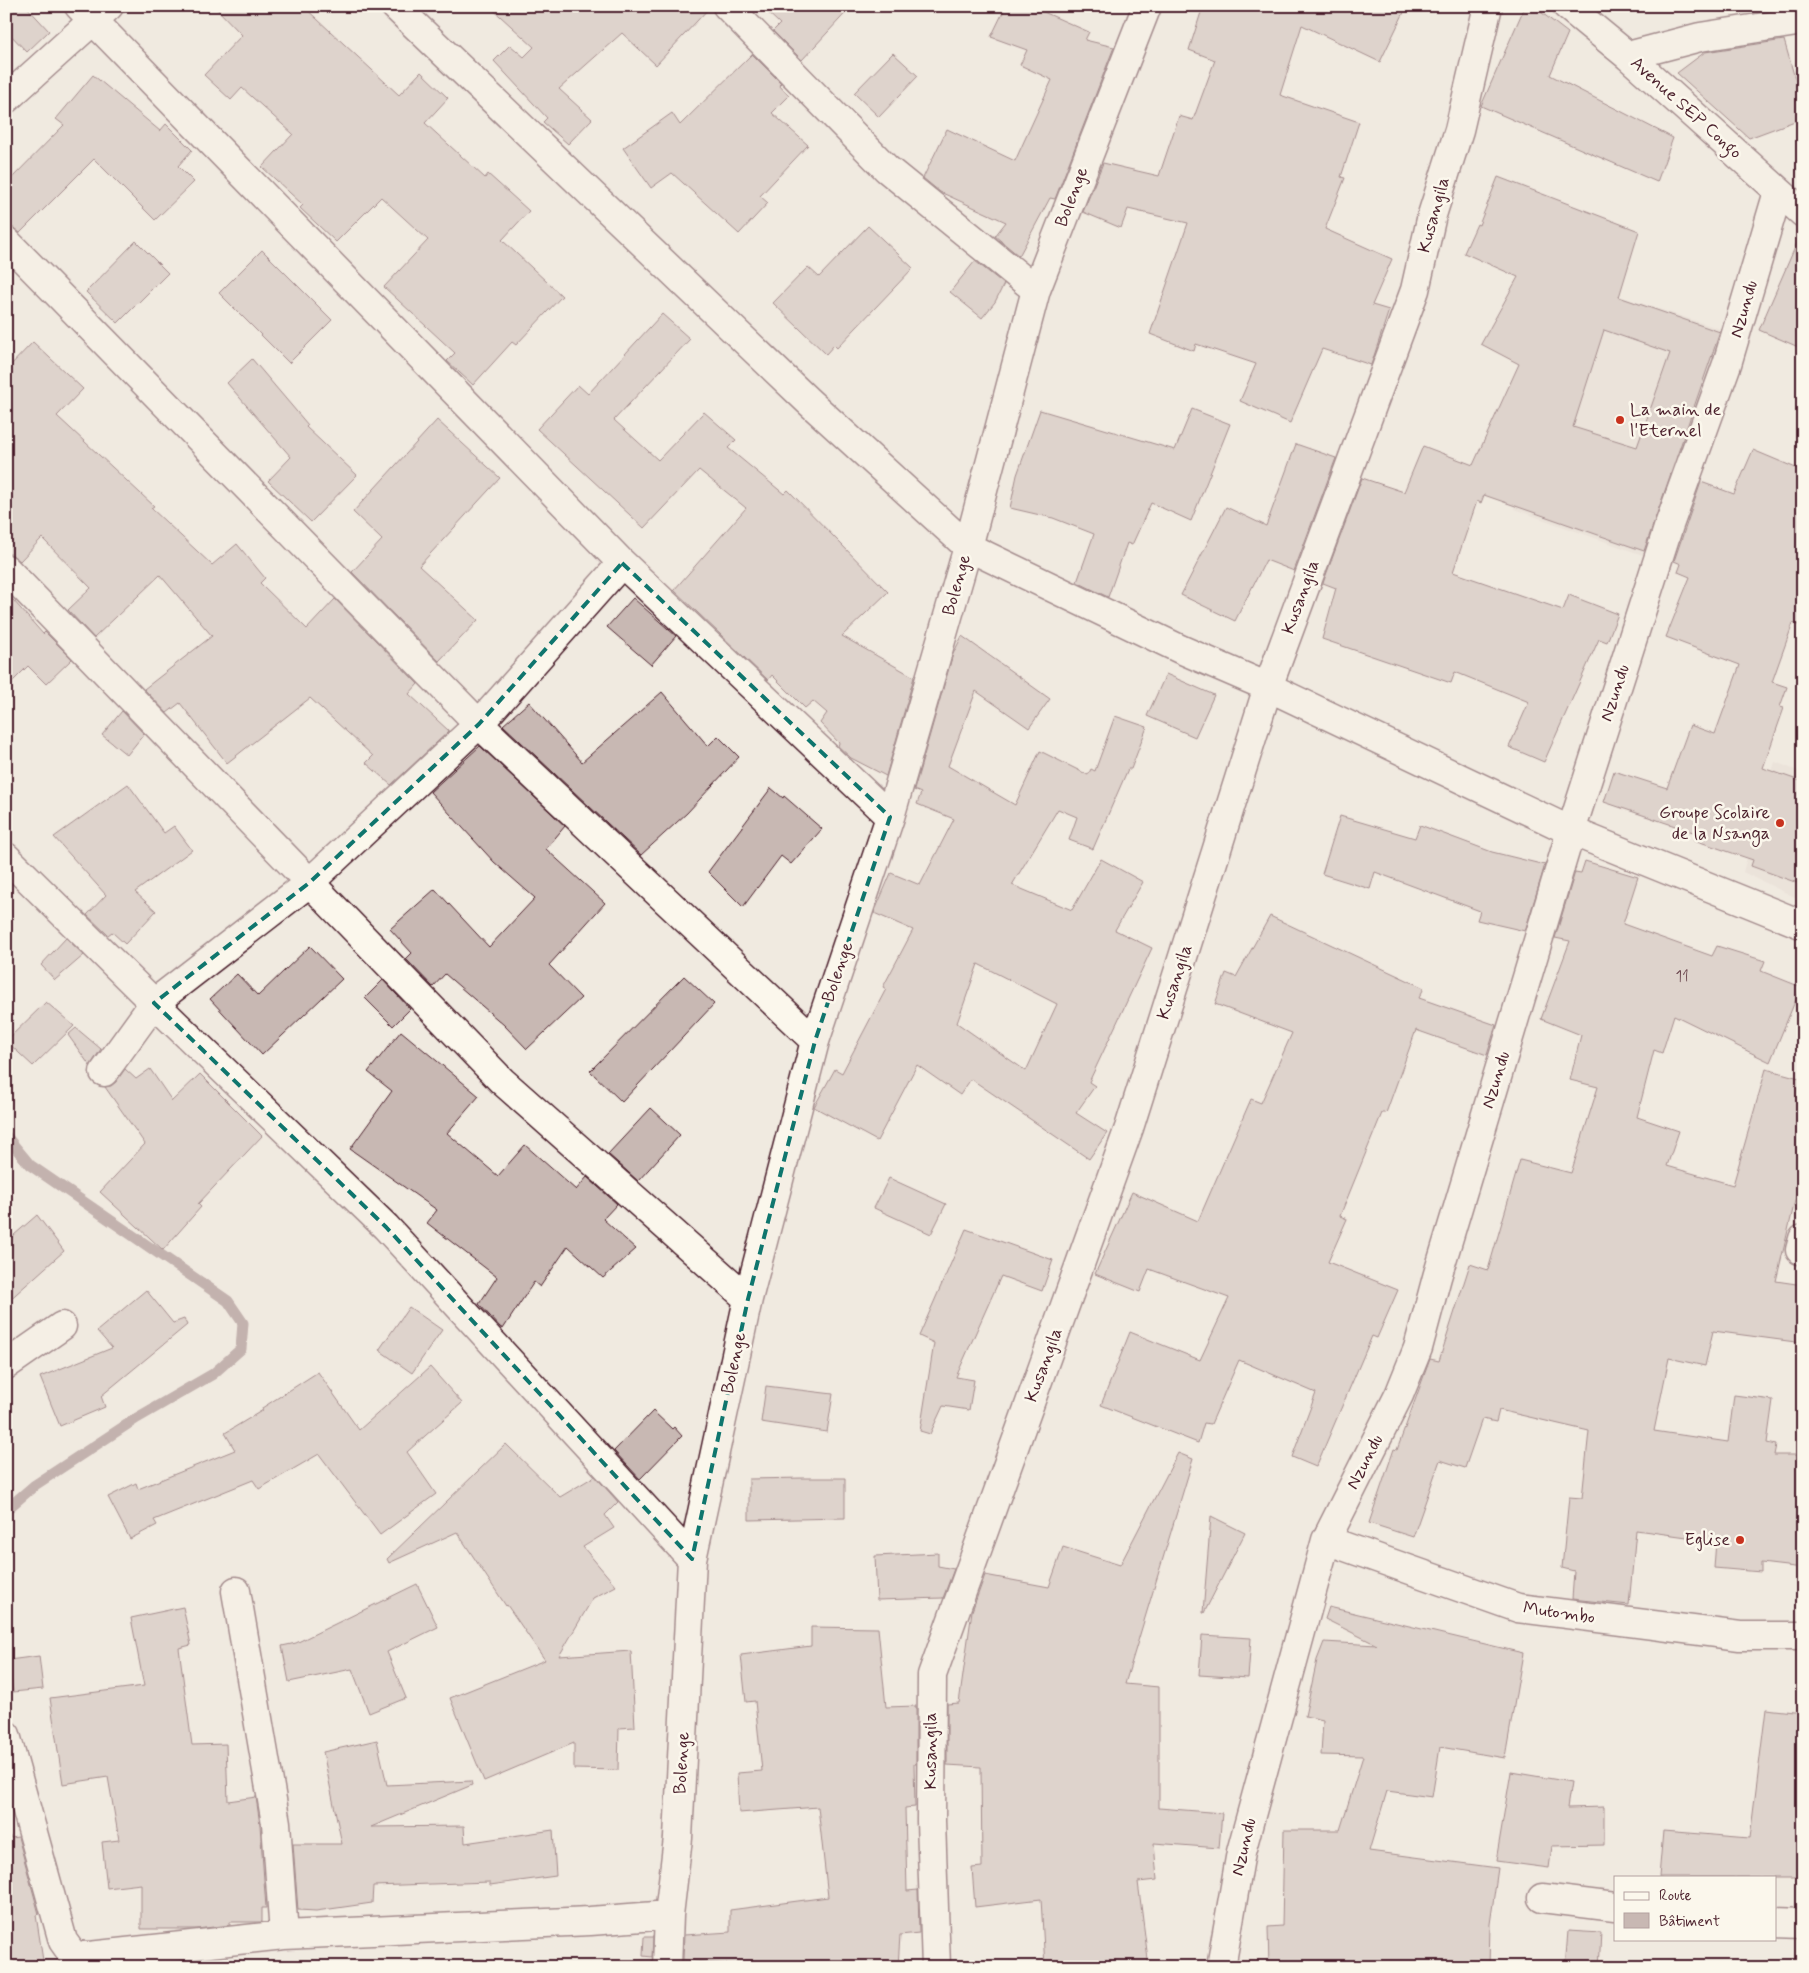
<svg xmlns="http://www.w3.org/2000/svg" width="1809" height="1973" font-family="Mynerve,sans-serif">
<rect width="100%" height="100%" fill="#f0eae0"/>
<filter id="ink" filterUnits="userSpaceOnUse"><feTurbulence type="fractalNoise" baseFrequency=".02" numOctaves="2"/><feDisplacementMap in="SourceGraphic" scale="10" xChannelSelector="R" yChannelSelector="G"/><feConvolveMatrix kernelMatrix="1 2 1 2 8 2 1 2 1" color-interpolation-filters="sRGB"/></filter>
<g filter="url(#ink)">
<!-- built -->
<path fill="#e4dbd2" d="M1579 283 1730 332 1651 558 1514 509Z
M1775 762 1803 773V901L1743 872Z"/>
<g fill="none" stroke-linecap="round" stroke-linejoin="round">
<!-- stream -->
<path stroke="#8c6f72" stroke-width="11" d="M6 1136 30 1165 228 1301 243 1323 241 1349 213 1374 137 1418 35 1485 6 1510"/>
</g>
<!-- building -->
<path fill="#c8b8b3" stroke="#4a1f2b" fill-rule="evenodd" d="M6 6H26L49 31 27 52 6 30Z
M214 6H303L399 95 421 72 448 98 425 123 485 178 488 174 529 211 502 240 562 296 516 345 512 342 473 385 447 361 455 353 384 287 428 240 381 197 336 242 300 208 303 205 262 167 293 134 242 88 231 100 204 75 242 35Z
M489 6H711L656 65 622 33 559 89 592 119 568 144 543 122 547 118 494 61 510 45 524 57 534 47Z
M761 6H852L802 60 773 31 780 24Z
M1006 6H1030L1089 32 1085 40 1114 47 1055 199 1050 198 1019 256 995 236 1006 222 940 192 923 178 947 129 1015 161 1052 80 1020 65 1027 50 991 37Z
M1203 6H1407L1380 62 1302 25 1280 95 1359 122 1341 177 1345 178 1325 229 1392 259 1372 305 1389 310 1371 365 1322 349 1290 423 1240 401 1256 364 1196 344 1194 351 1150 334 1188 223 1128 209 1121 228 1083 212 1103 163 1159 176 1179 116 1193 120 1215 60 1189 50Z
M1525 6H1533L1568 33 1550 75 1673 138 1657 182 1481 106Z
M1784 40 1796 82 1803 80V118L1749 138 1677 73 1705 52Z
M893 53 918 76 879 117 854 93Z
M752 54 781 83 779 85 789 96 772 113 808 145 760 196 768 203 739 234 672 173 651 188 623 148 672 113 680 125Z
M93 75 160 131 166 124 192 150 178 166 194 182 155 220 94 159 20 233 11 226H6V184L64 125 56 119Z
M1498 177 1639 231 1619 297 1720 332 1644 551 1484 495 1481 503 1477 501 1453 572 1563 610 1569 595 1618 614 1607 642 1599 639 1544 762 1509 747 1529 702 1455 672 1451 683 1322 639 1336 588 1323 583 1362 478 1404 492 1423 446 1473 465 1519 364 1481 344 1518 277 1464 253 1477 224 1479 225ZM1604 330 1670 353 1637 447 1573 427Z
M868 226 913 268 837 348 834 345 826 354 773 303 808 267 819 277Z
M1803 229V349L1759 330Z
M136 241 168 273 118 323 86 292Z
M262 250 332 320 289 363 219 293Z
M975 261 1004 284 995 302 982 318 950 292Z
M662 314 690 339 614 420 658 460 704 412 736 440 728 448 784 494 788 490 888 592 842 636 914 677 886 776 851 758 838 746 839 743 820 723 827 713 813 701 805 708 772 675 768 680 674 590 746 508 699 470 644 528 537 429 578 385 588 394Z
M33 342 83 389 57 416 154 506 151 508 212 565 237 544 265 578 260 583 307 629 335 599 418 684 409 694 449 731 391 785 366 763 373 756 310 698 227 763 180 703 167 713 144 689 212 636 160 575 94 638 68 610 91 588 42 538 20 561 11 554H6V370Z
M252 359 308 425 306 427 357 475 311 522 268 481 291 457 227 383Z
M1192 409 1230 424 1191 521 1151 503 1132 545 1127 543 1108 597 1077 582 1094 534 1053 518 1010 508 1017 475 1040 410 1175 450Z
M437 420 500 478 419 566 478 620 439 661 352 572 382 540 353 512Z
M1296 444 1336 458 1294 571 1266 560 1235 621 1181 595 1226 507 1266 526Z
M1753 450 1803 471V627L1793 623 1772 682 1787 687 1780 707 1784 708 1763 768 1803 782V885L1751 866 1753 860 1694 840 1696 833 1604 802 1614 771 1667 788 1690 725 1715 734 1740 665 1666 637 1690 577 1678 572 1681 564 1674 561 1701 482 1734 494Z
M6 592 43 634 45 632 72 659 46 684 28 666 6 688Z
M633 598 676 636 651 665 607 627Z
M962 636 1050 699 1029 728 976 691 948 766 1015 805 1040 751 1088 775 1091 769 1095 771 1115 716 1147 727 1131 769H1128L1093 849 1069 840 1077 817 1058 809 1012 885 1072 910 1101 859 1143 882 1115 930 1152 948 1089 1082 1095 1086 1076 1113 1107 1133 1089 1159 971 1079 960 1095 917 1065 877 1141 814 1107 835 1069 842 1073 886 989 883 987 913 930 874 913 891 873 920 885 954 819 917 804 921 793 914 790 953 654ZM978 964 1057 1004 1026 1071 957 1023Z
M1166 674 1214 695 1195 737 1147 716Z
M662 692 708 746 718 736 739 757 687 813 641 855 503 725 529 702 582 762Z
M122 711 144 734 127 755 102 735Z
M480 746 565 826 546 849 605 903 549 965 581 998 527 1049 504 1025 445 974 433 987 406 959 412 953 390 929 435 889 489 947 535 898 494 862 430 792Z
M128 784 164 833 174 826 192 850 135 892 156 911 125 944 112 932 108 935 87 915 106 895 54 837Z
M771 788 783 798 784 796 822 829 791 864 781 856 743 907 708 872Z
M1340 816 1415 838 1420 825 1492 852 1545 865 1525 931 1477 920 1480 911 1375 872 1370 889 1322 874Z
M1585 861 1638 877 1623 924 1712 956 1717 946 1765 961 1761 971 1801 987 1770 1062 1674 1015 1662 1053 1654 1050 1637 1117 1679 1131 1667 1166 1733 1185 1766 1069 1803 1079V1167L1776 1281 1803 1285V1343L1713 1331 1705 1366 1669 1358 1654 1431 1728 1442 1734 1395 1773 1400 1767 1443 1776 1445 1774 1455H1803V1568L1761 1563V1572L1714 1568 1716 1541 1636 1530 1629 1605 1572 1599 1574 1571 1562 1568 1569 1497 1582 1498 1589 1431 1499 1410 1496 1422 1482 1419 1465 1468 1440 1460 1413 1537 1369 1523 1394 1449 1397 1450 1430 1359 1439 1361 1470 1264 1488 1270 1520 1160 1571 1173 1598 1087 1570 1080 1581 1035 1541 1019 1570 941 1555 938 1575 872 1581 873Z
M1270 916 1424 988 1419 998 1496 1025 1487 1055 1416 1030 1386 1113H1382L1340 1216 1347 1219 1328 1262 1398 1290 1377 1338 1372 1336 1316 1467 1292 1457 1316 1393 1239 1360 1211 1424 1204 1423 1198 1443 1101 1405 1130 1332 1200 1360 1229 1298 1149 1269 1140 1292 1095 1274 1132 1192 1198 1221 1251 1099 1261 1103 1292 1033 1215 1004 1226 973 1236 977Z
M66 938 84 955 55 980 41 965Z
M310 946 342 979 262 1055 210 999 237 974 258 996Z
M684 976 714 1004 622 1102 590 1071Z
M383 980 410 1009 393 1026 365 998Z
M46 1002 74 1026 33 1066 6 1041Z
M76 1028 101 1049 90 1066 68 1035Z
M401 1031 479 1096 447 1133 498 1176 525 1145 576 1190 587 1177 617 1204 603 1219 636 1249 603 1278 568 1246 540 1287 534 1282 503 1329 500 1327 479 1304 497 1277 427 1223 437 1210 350 1149 392 1091 368 1072Z
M125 1069 136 1079 150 1069 172 1101 200 1074 262 1136 198 1204 201 1207 163 1250 100 1192 145 1144 105 1087 111 1086 116 1082Z
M651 1108 680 1135 638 1181 608 1154Z
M889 1178 946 1204 931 1234 874 1208Z
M37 1215 64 1251 6 1303V1242Z
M966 1229 1053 1260 1042 1291 1001 1276 956 1377 974 1380 969 1410 943 1406 930 1434 920 1431 934 1343 919 1336Z
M146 1290 173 1323 184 1319 187 1325 101 1396 105 1407 60 1426 40 1377 112 1348 97 1331Z
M409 1307 442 1330 412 1373 379 1350Z
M430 1367 462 1403 407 1452 436 1494 380 1535 319 1454 259 1489 253 1480 154 1520 157 1525 130 1539 108 1497 136 1483 138 1489 235 1450 225 1433 263 1410 262 1408 318 1372 359 1430Z
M766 1386 833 1394 827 1432 761 1422Z
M653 1411 672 1429 674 1427 682 1436 640 1479 614 1451Z
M506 1444 560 1497 595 1476 618 1502 605 1515 614 1528 583 1547 616 1586 593 1598 559 1656 631 1651 635 1727 619 1728 618 1770 574 1769V1743L484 1781 450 1698 545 1660 507 1605 506 1606 457 1532 389 1563 387 1559Z
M1178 1453 1193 1459 1125 1684 1159 1687V1808L1222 1813 1219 1848 1154 1843 1157 1880 1138 1882 1149 1967H1045L1041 1899 975 1907 972 1868 982 1867 981 1767 947 1765V1704L959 1703 972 1611 985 1575 1049 1587 1063 1547 1120 1565Z
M803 1478H845V1518L749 1520V1479Z
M1211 1516 1245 1533 1204 1613H1203Z
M938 1553V1566L954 1569 943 1598 877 1600 875 1556Z
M417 1584 438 1627 387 1652 406 1698 369 1713 352 1669 289 1682 282 1646 296 1643Z
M183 1607 191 1645 179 1648 192 1745 226 1744 228 1801 256 1797 260 1825 266 1908H262V1922H230V1925L197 1929H141V1884L107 1888 102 1842 119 1840 108 1777 63 1784 50 1698 144 1686 131 1618Z
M1329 1607 1523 1653 1505 1758 1440 1747 1432 1797 1387 1791 1369 1851 1498 1868 1490 1924 1489 1967H1269L1268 1927 1282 1926 1284 1830H1340L1363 1756 1321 1755 1323 1720 1305 1716 1317 1660 1324 1642 1377 1645 1325 1619Z
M811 1627 878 1628 886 1707 916 1706V1764H914L915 1807 905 1808 907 1891 918 1890 919 1933 900 1935 898 1967H760L683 1960 684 1935 730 1932V1910L828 1897 818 1807 739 1813 737 1773 762 1771 755 1701 746 1702 741 1655 811 1646Z
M1202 1635 1251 1638 1248 1678 1199 1675Z
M39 1656 43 1689 13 1692 9 1660Z
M1766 1709 1803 1713V1877H1659L1663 1831 1750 1838Z
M377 1740 387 1785 471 1781 472 1785 371 1827 464 1826 465 1843 553 1830 556 1876 490 1885V1882L373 1886 372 1903 316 1911 298 1910 293 1844H342L323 1752Z
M1511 1772 1571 1782 1567 1808 1604 1807V1845L1552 1846 1549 1868 1496 1861Z
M6 1829 11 1838 18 1837 39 1914 36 1915 44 1967H6Z
M1568 1931 1601 1933 1599 1967H1565Z
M644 1937H653L652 1957 643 1956Z"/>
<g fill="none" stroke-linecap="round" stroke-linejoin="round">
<!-- minor casing -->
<g stroke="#4a1f2b" stroke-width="31">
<path id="minor" d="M79 6 622 563 890 817
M395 6 808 401 968 547 1180 649 1268 687 1571 831 1803 925
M727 6 887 169 1036 290
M1567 6 1628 56 1803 213
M1628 56 1700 37 1803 21
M6 99 109 6
M6 241 479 724 815 1041
M6 569 502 1081 748 1299
M6 857 154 1003 386 1227 692 1559
M104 1072 154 1003 309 883 479 724 622 563
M1800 1250 1803 1239
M6 1365 62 1326
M1326 1540 1518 1608 1740 1636H1803
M236 1591 276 1823 284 1935
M6 1735 63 1941 73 1955 89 1956 284 1935 590 1921 669 1915
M1542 1898 1615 1907
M1775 1923 1803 1924
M667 1967 669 1915 678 1838 692 1559 748 1299 815 1041 890 817 968 547 1036 290 1147 6
M936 1967 931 1821 932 1675 1129 1128 1268 687 1415 290 1432 215 1459 130 1488 6
M1221 1967 1241 1852 1326 1540 1399 1395 1418 1348 1437 1277 1571 831 1669 525 1727 364 1778 192"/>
</g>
<!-- minor -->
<use href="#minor" stroke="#fbf7ec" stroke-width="28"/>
</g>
</g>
<!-- marked area -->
<path d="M0 0H1809V1973H0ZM622 563 890 817 815 1041 748 1299 692 1559 386 1227 154 1003 309 883 479 724Z" fill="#f0eae0" fill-opacity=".55" fill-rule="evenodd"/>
<path fill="none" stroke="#0f766e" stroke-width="4" stroke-dasharray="10 6" stroke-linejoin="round" d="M622 563 890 817 815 1041 748 1299 692 1559 386 1227 154 1003 309 883 479 724Z"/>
<!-- markers -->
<g fill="#c8321e" stroke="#fbf7ec" stroke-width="2">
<circle cx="1620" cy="420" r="5"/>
<circle cx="1780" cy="823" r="5"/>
<circle cx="1740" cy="1540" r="5"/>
</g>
<g text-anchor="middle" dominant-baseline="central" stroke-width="5" stroke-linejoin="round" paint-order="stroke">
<!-- number labels -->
<g font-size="15" fill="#6a454d">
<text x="1682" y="977">11</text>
</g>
<!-- street labels -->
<g font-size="18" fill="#4a1f2b" stroke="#fbf7ec">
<text transform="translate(1686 108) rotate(42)">Avenue SEP Congo</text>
<text transform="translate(1072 197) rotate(-69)">Bolenge</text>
<text transform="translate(1434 215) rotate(-75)">Kusangila</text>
<text transform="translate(1744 309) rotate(-74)">Nzundu</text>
<text transform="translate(957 585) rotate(-74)">Bolenge</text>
<text transform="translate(1301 597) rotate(-70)">Kusangila</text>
<text transform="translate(1615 693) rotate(-72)">Nzundu</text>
<text transform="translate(838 972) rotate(-71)">Bolenge</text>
<text transform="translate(1175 982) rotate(-72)">Kusangila</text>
<text transform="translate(1496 1080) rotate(-73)">Nzundu</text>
<text transform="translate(734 1363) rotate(-78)">Bolenge</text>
<text transform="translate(1044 1365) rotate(-70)">Kusangila</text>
<text transform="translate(1365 1462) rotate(-63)">Nzundu</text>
<text transform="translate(1559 1613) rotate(8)">Mutombo</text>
<text transform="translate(931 1751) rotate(-90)">Kusangila</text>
<text transform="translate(682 1763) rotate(-87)">Bolenge</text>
<text transform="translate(1244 1847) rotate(-77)">Nzundu</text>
</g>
<!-- poi labels -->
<g font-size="18" fill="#4a1f2b" stroke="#fbf7ec" text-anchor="end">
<text x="1630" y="410" text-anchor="start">La main de<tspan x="1630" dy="21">l'Eternel</tspan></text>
<text x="1770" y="813">Groupe Scolaire<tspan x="1770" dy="21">de la Nsanga</tspan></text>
<text x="1730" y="1540">Eglise</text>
</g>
</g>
<!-- margin -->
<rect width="1809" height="1973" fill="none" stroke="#fbf7ec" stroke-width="25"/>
<rect x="12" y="12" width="1784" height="1948" fill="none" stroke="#4a1f2b" stroke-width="2" filter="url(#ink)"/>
<!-- legend -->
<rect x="1614" y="1876" width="162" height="65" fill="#fbf7ec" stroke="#b4a19f"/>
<rect x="1624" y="1892" width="25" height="8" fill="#fbf7ec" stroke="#b4a19f"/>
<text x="1659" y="1900" font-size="15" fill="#4a1f2b">Route</text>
<rect x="1624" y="1913" width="25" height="15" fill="#c8b8b3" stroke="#b4a19f"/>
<text x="1659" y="1926" font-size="15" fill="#4a1f2b">Bâtiment</text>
</svg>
